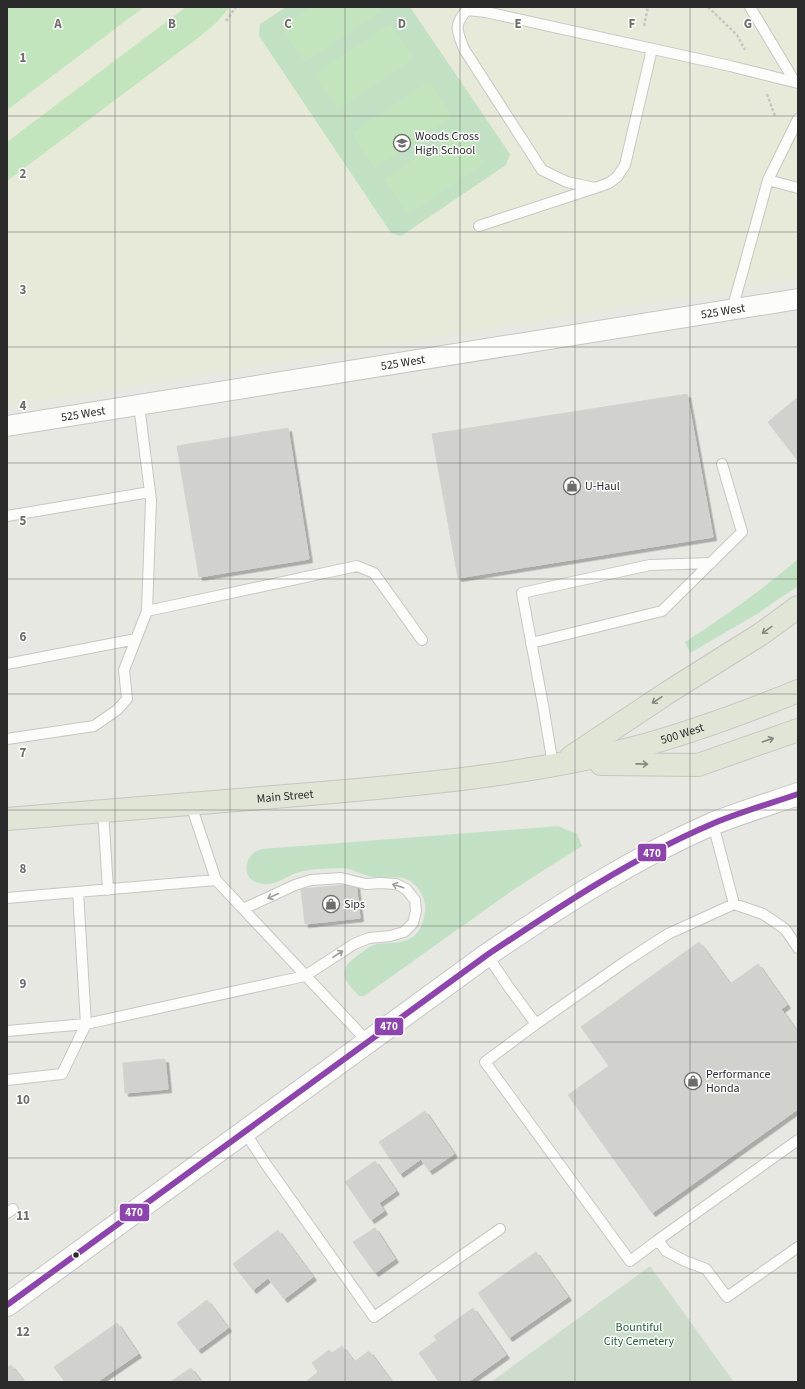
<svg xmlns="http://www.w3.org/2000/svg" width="805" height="1389" font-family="'Source Sans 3',sans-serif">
<defs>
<filter id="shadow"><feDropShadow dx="3.5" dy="3.5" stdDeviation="0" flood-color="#0004"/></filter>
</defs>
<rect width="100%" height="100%" fill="#e8e8e2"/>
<!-- education -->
<path fill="#e7ead8" d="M7 7H798V279L7 406Z"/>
<!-- green -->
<path fill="#c2e1c4" d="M286 7H410L510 154 506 165 401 236 391 233 259 36 260 24Z
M798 559V586L757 614 690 653 685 642C724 617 762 590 798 559Z
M558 826 577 834 582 846 516 888 364 996H359C344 980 336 971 358 955 364 951 369 946 377 944 390 942 404 945 415 935 422 929 424 919 425 911 426 904 424 899 421 893 406 868 390 882 369 876 360 874 353 869 343 868 329 869 314 868 300 872 287 875 277 886 263 884 240 882 242 854 262 849Z"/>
<!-- cemetery -->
<path fill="#cedccb" d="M650 1266 734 1382H491Z"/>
<!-- pitch -->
<path fill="#c2e5bd" d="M7 7H144L7 110Z
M186 7H230L216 23 198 38 7 181V142Z
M313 7H379L382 11 305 62 282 28Z
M390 24 414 58 337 109 314 74Z
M429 82 452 117 375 168 352 133Z
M461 128 484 163 408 214 384 179Z"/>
<!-- building -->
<path fill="#d1d1cd" stroke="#d3d3ce" filter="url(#shadow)" d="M687 394 713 537 458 578 432 434Z
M798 397V461L768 422Z
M288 428 309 559 199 577 177 446Z
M356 884 360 918 305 924 301 889Z
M699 942 730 984 758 964 787 1005 781 1009 798 1033V1109L652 1213 568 1095 609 1066 581 1027Z
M165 1059 168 1089 125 1093 123 1063Z
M425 1111 454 1154 429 1171 421 1159 400 1174 379 1142Z
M375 1161 396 1191 379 1203 384 1211 371 1220 345 1182Z
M375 1228 395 1259 375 1273 353 1242Z
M278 1230 313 1277 284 1299 268 1278 253 1290 233 1264Z
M536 1252 568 1297 509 1338 478 1293Z
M207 1300 228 1328 198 1350 177 1323Z
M473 1308 506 1355 468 1382H439L419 1353 437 1340 434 1336Z
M117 1323 138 1354 97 1382H65L54 1367Z
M342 1346 354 1362 369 1351 391 1381 389 1382H308L307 1381 318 1372 312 1363 329 1350 332 1353Z
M11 1365 24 1382H7V1368Z
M191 1368 201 1382H170Z"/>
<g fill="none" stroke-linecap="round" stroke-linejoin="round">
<!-- lane casing -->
<g stroke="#c7c6c5" stroke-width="12">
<path id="lane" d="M750 7 795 82
M652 49 625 165 617 177 609 183 595 188 567 182 542 170 464 49C457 31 453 25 467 10L486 12 730 66 798 83
M768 180 798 188
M479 226 595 188
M732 310 768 180 798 119
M7 516 150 492
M147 611 357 566 374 573 422 640
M531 643 662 611 742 532 722 464
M7 664 136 639
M7 739 94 726 117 710 127 699 124 670 147 611 151 500 139 405
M553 765 543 705 522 593 650 565 711 563
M191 805 216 880 368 1042
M103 811 108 890
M713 824 734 904
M7 898 216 880
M798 948 785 929 763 914 734 904 668 934 626 961 536 1024 485 1062 630 1261 658 1240 666 1251 685 1261 706 1269 727 1297 798 1247
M487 955 508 986 536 1024
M7 1031 86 1024 78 892
M7 1080 62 1074 86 1024 305 976 354 944 369 938 390 936 404 932 413 923 416 911 415 900 406 889 396 884 380 883 366 884 341 878 311 880 295 885 243 909
M245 1132 265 1163 374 1317 500 1229
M7 1213 13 1209
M658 1240 798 1140"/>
</g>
<!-- street casing -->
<g stroke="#c7c6c5" stroke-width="22">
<g id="street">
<path id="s1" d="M7 426 798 299"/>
</g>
</g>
<!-- secondary casing -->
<g stroke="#c7c6c5" stroke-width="24">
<path id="secondary" d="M7 1305 487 955C559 906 632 859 712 824 740 813 769 804 798 794"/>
</g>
<!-- primary casing -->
<g stroke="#c5c5c2" stroke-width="24">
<g id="primary">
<path d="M571 757 667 693 761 634 798 607"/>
<path d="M601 764 698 765 798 730"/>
<path id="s2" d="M7 819C108 811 209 803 310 794 417 785 525 775 630 749 687 734 744 713 798 691"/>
</g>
</g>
<!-- path -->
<path stroke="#c6c6c6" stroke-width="2.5" stroke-dasharray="3 2" stroke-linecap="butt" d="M708 7 737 35 745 50
M226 21 236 7
M644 26 648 7
M767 94 775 116"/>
<!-- lane -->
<use href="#lane" stroke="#fcfcfb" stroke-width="10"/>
<!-- street -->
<use href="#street" stroke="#fcfcfb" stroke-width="20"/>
<!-- secondary -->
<use href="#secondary" stroke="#fcfcfb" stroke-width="22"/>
<!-- primary -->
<use href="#primary" stroke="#e1e5d6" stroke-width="22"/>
<!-- bus-1 casing -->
<g stroke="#fff" stroke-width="9">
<path id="bus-1" d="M7 1305 487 955C559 907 632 858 712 824 740 812 769 804 798 794"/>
</g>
<!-- bus-1 -->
<use href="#bus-1" stroke="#8e44ad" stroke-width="6"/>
</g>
<!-- one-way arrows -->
<defs><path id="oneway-shaft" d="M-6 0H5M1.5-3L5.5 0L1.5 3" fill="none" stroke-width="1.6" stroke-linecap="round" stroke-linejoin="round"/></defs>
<g stroke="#868880">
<use href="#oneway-shaft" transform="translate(767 630) rotate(144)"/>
<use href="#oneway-shaft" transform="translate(657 700) rotate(146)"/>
<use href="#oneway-shaft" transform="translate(768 740) rotate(-19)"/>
<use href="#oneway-shaft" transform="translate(642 764) rotate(1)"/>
</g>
<g stroke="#9e9e9d">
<use href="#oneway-shaft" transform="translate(398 886) rotate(-162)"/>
<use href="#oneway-shaft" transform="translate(273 896) rotate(155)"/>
<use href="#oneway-shaft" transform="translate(338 954) rotate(-33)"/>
</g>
<!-- grid -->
<path fill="none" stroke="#6d6d6b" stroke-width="1" stroke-opacity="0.55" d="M115 7V1382M230 7V1382M345 7V1382M460 7V1382M575 7V1382M690 7V1382M7 116H798M7 232H798M7 347H798M7 463H798M7 579H798M7 694H798M7 810H798M7 926H798M7 1042H798M7 1158H798M7 1273H798"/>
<!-- icons -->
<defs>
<g id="school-ring" transform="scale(0.9)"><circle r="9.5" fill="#fff" stroke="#6d6d6b" stroke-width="1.5"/><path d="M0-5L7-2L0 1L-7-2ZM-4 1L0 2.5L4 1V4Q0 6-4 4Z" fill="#6d6d6b"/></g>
<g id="shop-ring" transform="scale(0.9)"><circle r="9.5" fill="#fff" stroke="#6d6d6b" stroke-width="1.5"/><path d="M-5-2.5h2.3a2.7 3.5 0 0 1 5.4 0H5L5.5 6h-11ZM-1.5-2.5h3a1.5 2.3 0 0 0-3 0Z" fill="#6d6d6b"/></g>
</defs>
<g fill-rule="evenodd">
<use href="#school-ring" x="402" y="143"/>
<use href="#shop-ring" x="572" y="486"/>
<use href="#shop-ring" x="331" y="904"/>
<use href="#shop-ring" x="693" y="1081"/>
</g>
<!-- markers -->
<circle fill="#2b2b2b" stroke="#fff" stroke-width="1.5" cx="76" cy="1255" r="3.5"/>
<g text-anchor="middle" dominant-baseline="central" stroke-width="3" stroke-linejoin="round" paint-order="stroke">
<!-- poi labels -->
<g font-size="12" fill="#2b2b2b" stroke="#fff" text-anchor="start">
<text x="415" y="136">Woods Cross<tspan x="415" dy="14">High School</tspan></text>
<text x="585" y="486">U-Haul</text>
<text x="344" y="904">Sips</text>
<text x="706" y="1074">Performance<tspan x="706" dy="14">Honda</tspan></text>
</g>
<!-- street labels -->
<g font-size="12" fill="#2b2b2b" stroke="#fff">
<text stroke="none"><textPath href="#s1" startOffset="725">525 West</textPath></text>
<text stroke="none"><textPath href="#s1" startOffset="401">525 West</textPath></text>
<text stroke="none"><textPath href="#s1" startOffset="77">525 West</textPath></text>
<text stroke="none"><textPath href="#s2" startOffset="682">500 West</textPath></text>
<text stroke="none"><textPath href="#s2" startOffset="279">Main Street</textPath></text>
</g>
<!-- park labels -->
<g font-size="12" fill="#226135" stroke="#fff">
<text x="639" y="1327">Bountiful<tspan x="639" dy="14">City Cemetery</tspan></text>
</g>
</g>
<g font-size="13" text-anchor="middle" font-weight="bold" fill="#6d6d6b" stroke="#fff" stroke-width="3" stroke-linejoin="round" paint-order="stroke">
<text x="58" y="28">A</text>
<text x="172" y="28">B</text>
<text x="288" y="28">C</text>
<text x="402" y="28">D</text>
<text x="518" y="28">E</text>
<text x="632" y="28">F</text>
<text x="748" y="28">G</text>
<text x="23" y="62">1</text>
<text x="23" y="178">2</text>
<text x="23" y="294">3</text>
<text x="23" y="410">4</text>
<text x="23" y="525">5</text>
<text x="23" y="641">6</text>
<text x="23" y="757">7</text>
<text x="23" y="873">8</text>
<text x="23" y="988">9</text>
<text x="23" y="1104">10</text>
<text x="23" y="1220">11</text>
<text x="23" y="1336">12</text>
</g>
<g stroke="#fff" stroke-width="1.5">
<rect x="637" y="843" width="30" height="19" rx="4" fill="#8e44ad"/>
<rect x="374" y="1017" width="30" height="19" rx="4" fill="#8e44ad"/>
<rect x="119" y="1203" width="31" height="19" rx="4" fill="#8e44ad"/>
</g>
<g font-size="11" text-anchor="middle" font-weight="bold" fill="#fff">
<text x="652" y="857">470</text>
<text x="389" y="1030">470</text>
<text x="134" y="1216">470</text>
</g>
<!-- border -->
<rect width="805" height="1389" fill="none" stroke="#2b2b2b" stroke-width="16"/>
</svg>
